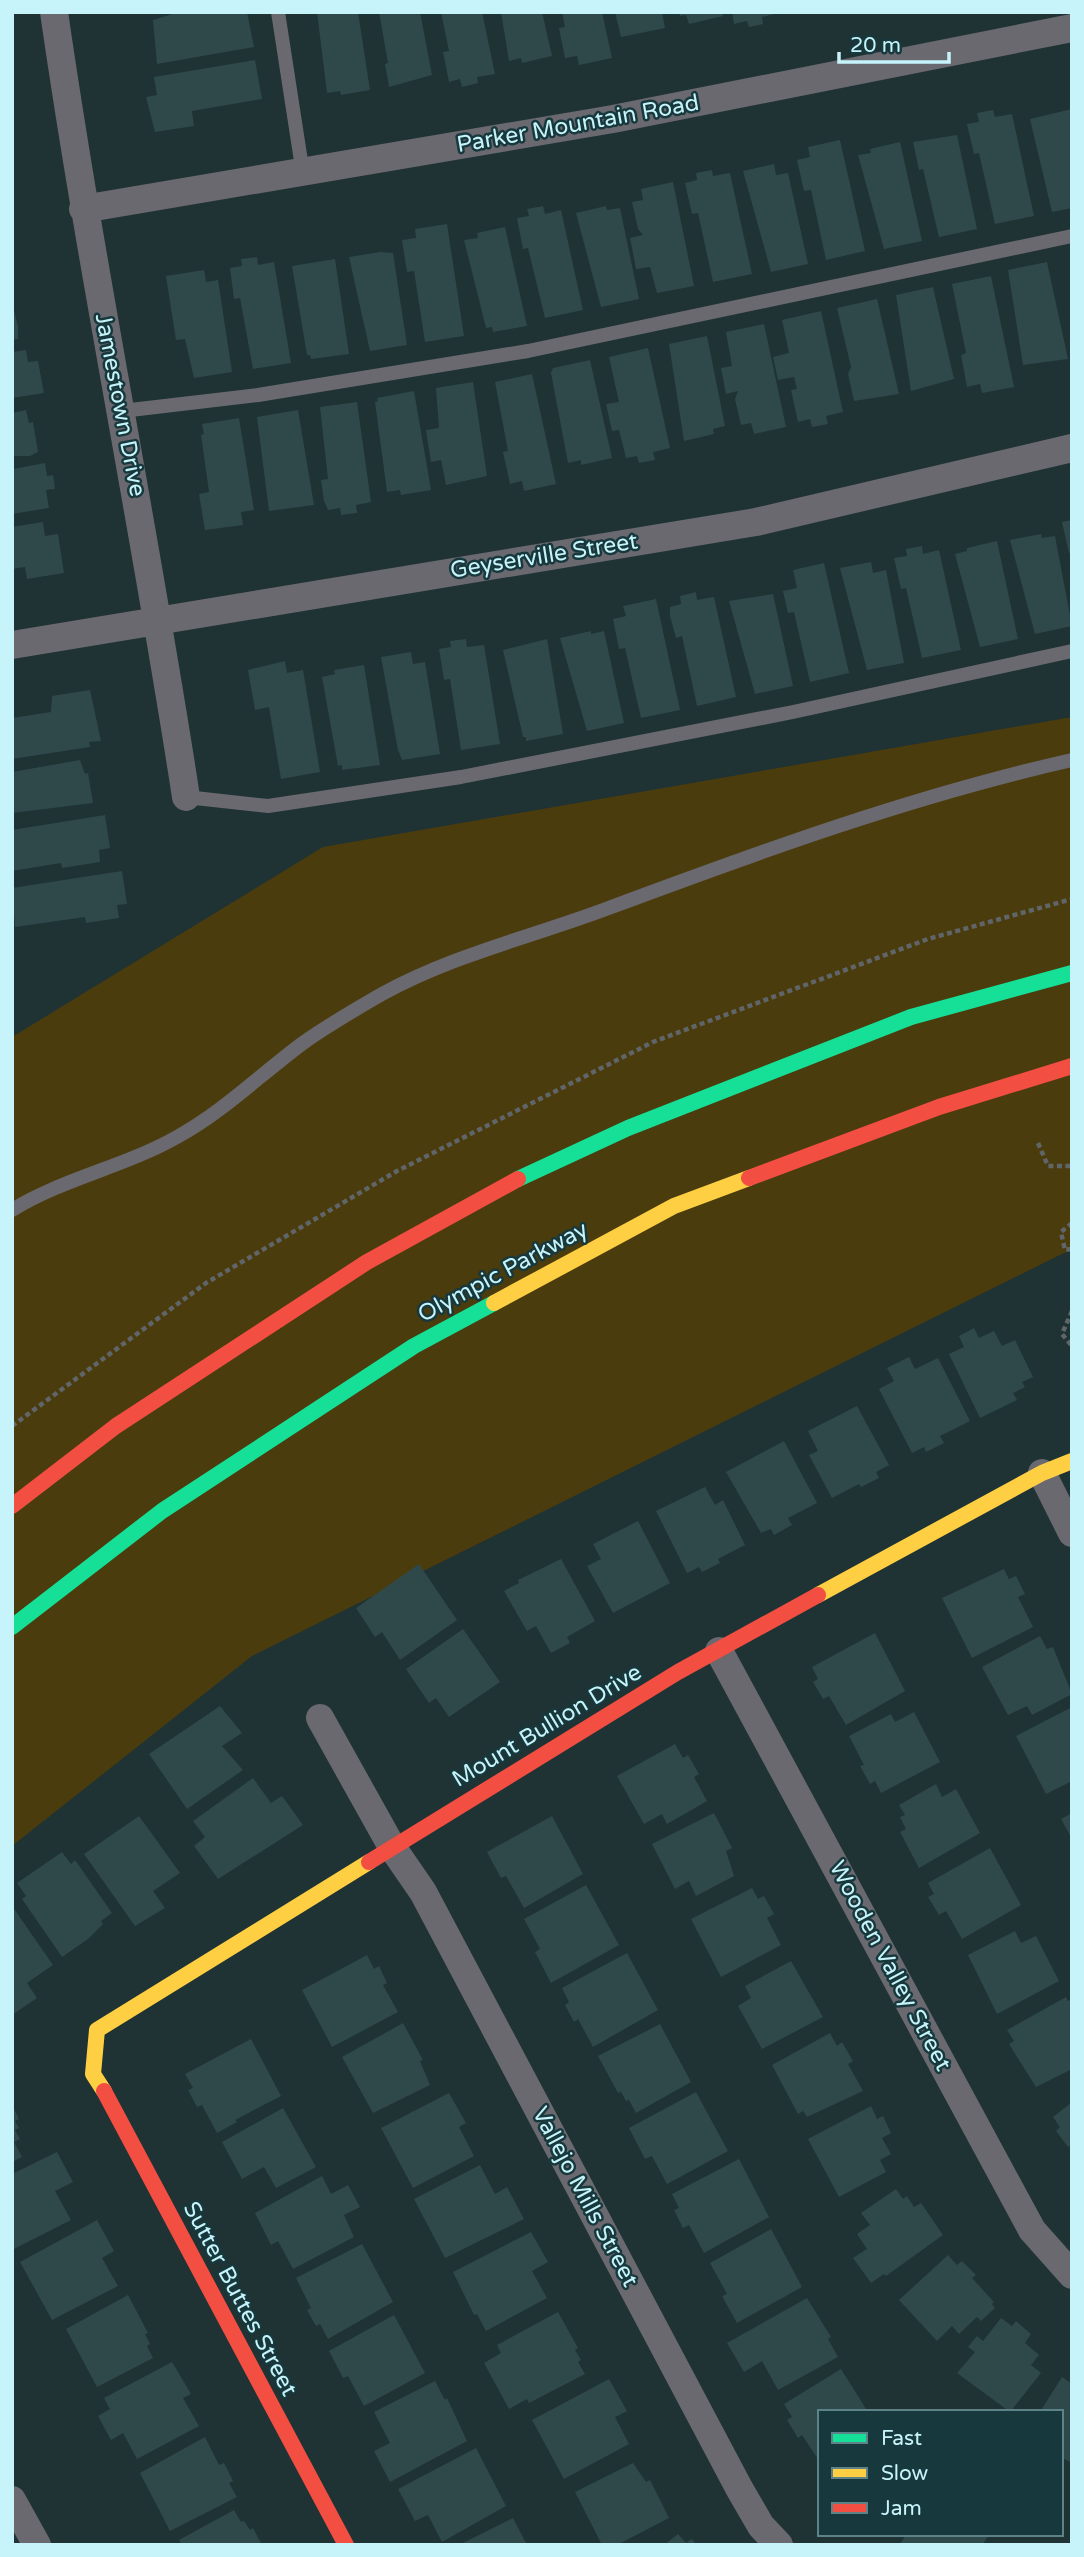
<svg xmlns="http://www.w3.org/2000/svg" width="1084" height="2557" font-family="'Varela Round',sans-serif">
<rect width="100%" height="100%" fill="#1f3234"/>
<!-- green -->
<path fill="#4b3c0e" d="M1072 717V1249L252 1656 12 1846V1037L323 847Z"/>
<!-- building -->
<path fill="#2f494b" d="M179 12H247L254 47 157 64 153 20Z
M317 12H358L370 90 341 95 340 91 327 93Z
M379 12H420L432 75 389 87 385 64 388 63Z
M441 12H482L495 74 477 77 478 83 462 87 460 79 449 82 443 52 449 51Z
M501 12H542L552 56 522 63 521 58 509 61Z
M562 12H602L612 58 579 65 577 56 565 58 559 28 565 27Z
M615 12H662L665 28 621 37Z
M679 12H722L723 16 689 24 686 15 680 16Z
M732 12H779V13L762 17 763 24 749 27 747 21 734 24Z
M255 60 262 99 192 111 194 126 155 132 146 97 157 95 154 77Z
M1072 109V208L1052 212 1030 119Z
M993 110 995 117 1012 114 1034 216 995 224 979 153 974 154 967 124 979 122 977 113Z
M957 135 977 229 939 237 923 169 919 170 913 142Z
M840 140 865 251 826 260 811 190 804 191 797 160 810 157 808 147Z
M900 142 922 241 884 249 858 155 871 153 870 149Z
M774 164 776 175 788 173 808 264 771 272 743 171Z
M712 170 713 176 730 173 752 274 713 282 698 213 692 214 685 183 697 180 696 173Z
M673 182 694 286 657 293 650 267 636 269 630 238 643 235 638 229 632 202 643 200 641 189Z
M543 206 545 214 561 210 583 310 545 318 528 248 523 249 517 218 529 216 527 209Z
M606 206 607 210 620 208 639 299 601 307 576 213Z
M447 224 464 336 425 342 414 271 407 272 402 240 416 238 415 229Z
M505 227 527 326 493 332 492 327 486 328 464 240 478 238 477 233Z
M380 252 393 253 407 345 370 351 349 257Z
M257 257 258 265 274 262 291 363 253 369 240 298 234 299 230 268 242 266 241 259Z
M335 259 349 354 311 359 310 355H307L292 266Z
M1047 262 1068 359 1023 365 1008 270Z
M204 270 206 282 218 280 232 372 194 378 185 339 176 340 166 276Z
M991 276 1014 387 982 393 980 384 967 387 961 355 966 353 952 284Z
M933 287 954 379 911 391 896 295Z
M877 299 899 394 854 401 848 374 851 367 837 308Z
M12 303 18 326V339L12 340Z
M821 311 843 412 826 416 828 424 812 427 810 419 798 422 791 390 797 389 794 377 778 380 773 357 789 353 782 320Z
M764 324 786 427 754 434 751 423 741 425 735 399 738 391 726 394 721 368 732 366 726 332Z
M707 336 725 426 713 429 714 434 684 441 669 344Z
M648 348 670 448 653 452 655 460 639 463 637 456 626 458 619 430 612 431 606 404 619 402 609 357Z
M26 350 28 362 38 361 44 393 12 398V352Z
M590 360 612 458 581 465V460L568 463 551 373 553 368Z
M532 374 556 484 524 491 522 481 510 484 503 452 508 451 495 382Z
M473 382 487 476 446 485 441 460 431 462 426 430 439 428 436 388Z
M414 391 431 490 401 495 400 490 387 492 375 402 378 401 377 398Z
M357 402 371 502 356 505 357 513 341 515 340 508 328 510 324 501 321 480 328 479 320 407Z
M26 410 29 423 33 422 38 452 30 456H12V413Z
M298 410 314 505 269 511 257 417Z
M239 418 254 510 241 512 243 525 205 530 199 494 209 492 201 435 204 434 202 424Z
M45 463 47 476 53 475 55 489 46 490 49 508 12 514 13 469Z
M1072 520V552L1069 553 1062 522Z
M43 522 45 536 58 534 64 573 27 579 25 567 12 569V527Z
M1041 534 1042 538 1055 536 1072 626 1035 634 1010 540Z
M997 541 1018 639 980 647 955 554 967 551V548Z
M922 546 923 554 939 550 961 650 922 658 906 588 901 589 894 558 907 556 906 549Z
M871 562 873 573 886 570 904 663 867 670 840 568Z
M824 563 849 673 810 682 794 612 788 613 783 591 797 588 793 570Z
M696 592 697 600 714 597 736 697 697 706 682 636 676 638 670 616V607L681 604 680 596Z
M773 594 793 686 755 694 729 601Z
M656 599 680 710 641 718 625 648 619 649 613 619 626 616 623 606Z
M591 631V634L604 631 624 723 587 731 560 638Z
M466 639 467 647 484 645 500 744 461 750 450 679 444 680 439 649 451 647 450 641Z
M547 639 563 734 526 741V737H523L503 650Z
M411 652 413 664 425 662 440 754 402 760 398 750 381 657Z
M285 661 287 673 303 670 320 772 281 779 269 707 255 710 248 670Z
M364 665 380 765 342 770V765L338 766 322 677 335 674 334 670Z
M90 690 101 741 89 742 90 747 12 759V718L51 712 52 696Z
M80 760 85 774 88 773 93 803 12 813V772Z
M105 815 110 848 99 850 100 862 62 868 61 863 12 871V830Z
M122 871 127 904 117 905 119 918 86 923 85 917 15 927 12 888Z
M974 1328 979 1338 994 1331 1002 1346 1015 1340 1033 1377 1022 1382 1025 1387 1013 1393 1017 1400 980 1418 949 1354 964 1347 959 1336Z
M909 1357 915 1369 938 1358 970 1421 940 1436 944 1443 926 1452 924 1447 912 1453 879 1389 894 1381 887 1368Z
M857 1406 889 1465 876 1472 879 1478 861 1487 859 1484 832 1498 809 1455 818 1451 808 1431Z
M784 1441 817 1503 788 1518 792 1525 774 1535 771 1529 761 1533 726 1472Z
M705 1487 715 1505 723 1500 745 1545 718 1559 720 1563 702 1572 699 1567 687 1573 656 1511Z
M638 1521 670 1583 613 1613 587 1566 601 1559 593 1544Z
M561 1559 595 1621 567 1637 570 1643 551 1653 536 1626 527 1631 504 1591 519 1583 518 1580Z
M419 1564 457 1620 400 1660 382 1632 375 1637 356 1608Z
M1004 1569 1009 1579 1016 1576 1025 1594 1018 1597 1033 1627 972 1658 942 1598Z
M463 1629 500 1682 449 1717 436 1698 429 1703 406 1669Z
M875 1633 905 1691 846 1725 829 1696 823 1699 813 1682 818 1679 812 1667Z
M1040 1636 1047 1649 1053 1647 1072 1694 1032 1715 1027 1706 1008 1715 982 1667Z
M220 1706 242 1733 222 1746 243 1770 187 1809 149 1754Z
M1072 1707V1781L1046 1794 1016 1736Z
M914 1712 940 1762 881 1793 875 1781 870 1784 860 1766 864 1765 849 1736 891 1714 895 1722Z
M675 1744 683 1758 688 1755 699 1774 694 1777 707 1801 667 1824 662 1814 644 1824 617 1776Z
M253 1778 271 1803 282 1796 303 1825 218 1879 194 1846 205 1837 193 1821Z
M936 1784 942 1797 956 1789 980 1833 919 1868 900 1832 906 1829 900 1817 905 1815 899 1805Z
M714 1813 732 1848 726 1851 734 1876 696 1896 689 1881 675 1889 652 1844Z
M1072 1813V1839L1061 1819Z
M139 1816 180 1873 153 1891 165 1908 135 1926 84 1854Z
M552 1816 583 1874 524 1908 506 1876 501 1878 487 1852Z
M990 1848 1021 1905 962 1939 946 1911 939 1915 928 1897 934 1894 928 1883Z
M62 1852 71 1864 75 1860 112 1913 101 1921 103 1924 88 1939 62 1957 22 1899 26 1896 17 1883Z
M586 1885 619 1945 551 1983 535 1952 540 1949 524 1919Z
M752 1888 758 1899 764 1896 774 1914 767 1918 781 1945 721 1977 691 1919Z
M12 1906 53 1965 27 1983 37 1998 12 2015Z
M1015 1931 1021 1943 1036 1936 1059 1981 997 2014 968 1955Z
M627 1953 658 2010 593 2047 578 2019 574 2022 565 2005 569 2002 562 1988Z
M367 1955 374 1969 379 1966 387 1983 383 1985 398 2012 332 2047 302 1990Z
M791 1961 823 2017 762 2049 738 2006 751 1998 745 1986Z
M1066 1997 1068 2001 1072 1999V2069L1036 2087 1009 2044 1014 2041 1007 2030Z
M403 2023 423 2060 420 2061 430 2085 373 2113 342 2057Z
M660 2024 691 2082 636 2113 629 2100 626 2101 621 2092 618 2093 598 2056Z
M830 2033 837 2046 842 2042 853 2061 848 2064 863 2091 807 2117 803 2111 798 2114 772 2065Z
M251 2039 281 2096 235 2120 237 2122 217 2133 202 2105 197 2107 188 2090 193 2088 185 2074Z
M696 2092 728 2151 667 2184 652 2156 645 2159 629 2128Z
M449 2093 466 2123 459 2127 474 2156 413 2188 381 2128Z
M1072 2102V2144L1068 2147 1056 2131 1060 2127 1053 2117Z
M12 2105 19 2119 15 2121 19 2128 15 2130 20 2139 14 2142 22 2157 12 2162Z
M871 2106 877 2119 883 2116 891 2133 882 2138 891 2154 880 2160 886 2172 839 2197 808 2139Z
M283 2108 316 2167 276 2188 264 2167 242 2179 222 2142Z
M57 2152 73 2182 55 2191 71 2220 12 2250V2174Z
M739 2159 769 2217 704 2253 689 2225 683 2228 674 2210 679 2208 672 2194Z
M480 2165 495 2194 507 2187 524 2219 445 2258 414 2199Z
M322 2176 331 2194 348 2185 360 2207 344 2215 354 2237 293 2269 278 2241 271 2245 255 2213Z
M896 2189 903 2199 907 2196 914 2207 921 2203 943 2235 886 2276 884 2274 871 2283 853 2258 867 2249 857 2234 870 2225 861 2213Z
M97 2220 114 2251 102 2258 118 2286 52 2320 20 2262Z
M771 2229 802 2287 737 2323 722 2296 727 2294 710 2263Z
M531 2232 548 2262 532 2271 547 2298 486 2331 477 2314 474 2315 453 2272Z
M362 2244 393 2302 328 2339 320 2324 316 2326 307 2310 311 2308 296 2278Z
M948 2255 957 2265 962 2261 976 2275 972 2278 994 2302 992 2304 995 2308 981 2321 977 2317 959 2334 952 2326 937 2341 899 2300Z
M128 2295 148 2333 145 2334 150 2344 147 2346 153 2358 97 2387 66 2329Z
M807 2298 831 2337 828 2339 838 2357 778 2390 762 2361 744 2372 727 2343Z
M558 2312 578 2348 575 2350 581 2360 578 2362 585 2374 529 2403 527 2399 509 2409 484 2363 501 2353 497 2345Z
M394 2315 425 2373 364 2406 348 2376 343 2378 329 2351Z
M1001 2318 1012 2326 1016 2321 1031 2334 1025 2343 1039 2355 1031 2365 1041 2373 1010 2412 957 2373 975 2352 968 2347 977 2336 983 2341Z
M172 2362 191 2394 183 2398 199 2426 137 2459 123 2433 111 2440 98 2416 110 2409 104 2398Z
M841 2369 868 2412H820V2462L802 2435 798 2438 787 2420 792 2417 784 2404Z
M1062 2377 1072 2384V2463L1061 2457V2412H1040Z
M609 2379 627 2411 615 2417 629 2444 564 2479 532 2420Z
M435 2381 445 2400 447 2398 467 2441 390 2482 374 2451 390 2443 374 2412Z
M205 2437 219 2465 224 2463 233 2481 229 2483 237 2497 170 2531 140 2473Z
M476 2448 506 2506 442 2542 428 2515 415 2521 398 2489Z
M633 2463 646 2482 650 2480 669 2518 617 2545H602L575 2492Z
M234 2510 241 2522 244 2521 250 2530 253 2528 261 2543 182 2545 179 2540Z
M513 2518 527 2545H459Z
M678 2534 686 2543 692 2539 696 2545H664Z
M907 2534H988L989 2535 982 2545H899Z"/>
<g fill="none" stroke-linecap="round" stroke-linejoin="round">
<!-- path -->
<path stroke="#60656a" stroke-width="4.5" stroke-dasharray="5 3.5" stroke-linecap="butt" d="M1038 1143 1048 1166H1072
M1072 1223 1061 1232 1065 1250 1072 1249
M1072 1311 1062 1334 1072 1346
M12 1426 206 1283 397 1171 653 1042 928 939 1072 899"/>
<!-- lane -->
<path stroke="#6a6970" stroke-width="14" d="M278 12 303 174
M122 411 258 395 528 351 1072 236
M186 797 268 806 461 777 793 712 1072 651
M12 1210C64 1178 124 1167 177 1137 223 1112 261 1074 303 1043 328 1025 356 1009 382 994 453 955 531 937 606 909 759 852 912 796 1072 760"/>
<!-- street -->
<path stroke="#6a6970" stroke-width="28" d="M54 12C92 275 146 535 186 797
M83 209 613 119 1072 28
M12 645 756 522 1072 448
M1042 1473 1072 1533
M719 1651 1032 2230 1072 2275
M320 1718 392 1847 423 1892 739 2488 761 2526 779 2545
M12 2500 37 2545"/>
<!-- fast -->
<path stroke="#16e098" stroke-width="16" d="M518 1179 628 1128 911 1017 1072 973
M12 1627 162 1511 414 1346 494 1303"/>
<!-- slow -->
<path stroke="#ffcf43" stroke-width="16" d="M494 1303 674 1206 749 1178
M818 1595 1042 1473 1072 1461
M104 2091 93 2074 97 2030 369 1862"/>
<!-- jam -->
<path stroke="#f24e42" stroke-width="16" d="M749 1178 939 1107 1072 1066
M12 1506 116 1426 367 1262 518 1179
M369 1862 678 1672 818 1595
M104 2091 346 2545"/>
</g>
<g text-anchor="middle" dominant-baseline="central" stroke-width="5" stroke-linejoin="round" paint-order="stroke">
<!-- street labels -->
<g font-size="23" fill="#c6f4fa" stroke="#17383c">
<text transform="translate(578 124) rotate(-10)">Parker Mountain Road</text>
<text transform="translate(120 405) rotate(79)">Jamestown Drive</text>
<text transform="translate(544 556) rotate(-9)">Geyserville Street</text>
<text transform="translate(503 1272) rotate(-28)">Olympic Parkway</text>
<text transform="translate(547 1726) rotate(-31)">Mount Bullion Drive</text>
<text transform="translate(890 1966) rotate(62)">Wooden Valley Street</text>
<text transform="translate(585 2197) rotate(62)">Vallejo Mills Street</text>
<text transform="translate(240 2299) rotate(62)">Sutter Buttes Street</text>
</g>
</g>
<!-- border -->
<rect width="1084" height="2557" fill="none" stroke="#c6f4fa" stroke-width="28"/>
<!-- legend -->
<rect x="818" y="2410" width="245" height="126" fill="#17383c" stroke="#5d8388" stroke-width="2"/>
<rect x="832" y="2433" width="35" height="10" fill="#16e098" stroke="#5d8388" stroke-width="2"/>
<text x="881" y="2445" font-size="21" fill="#c6f4fa">Fast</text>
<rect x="832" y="2468" width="35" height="10" fill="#ffcf43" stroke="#5d8388" stroke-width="2"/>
<text x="881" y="2480" font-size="21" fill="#c6f4fa">Slow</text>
<rect x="832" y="2503" width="35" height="10" fill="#f24e42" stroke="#5d8388" stroke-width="2"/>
<text x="881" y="2515" font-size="21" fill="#c6f4fa">Jam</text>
<!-- scale -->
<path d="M839 52v10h110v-10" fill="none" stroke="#c6f4fa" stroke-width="3.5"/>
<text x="850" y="52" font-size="21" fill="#c6f4fa" stroke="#17383c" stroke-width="5" paint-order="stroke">20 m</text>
</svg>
